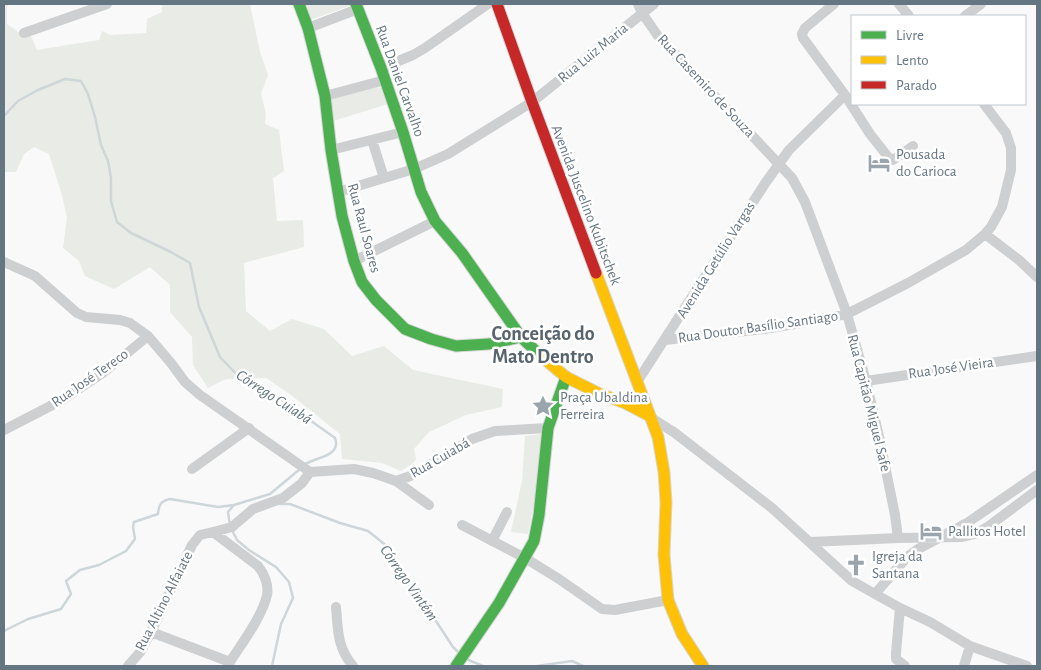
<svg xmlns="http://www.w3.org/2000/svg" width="1041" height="670" font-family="'Alegreya Sans',sans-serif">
<rect width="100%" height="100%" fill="#f9f9f9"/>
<!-- green -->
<path fill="#e8ebe6" d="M4 4H11L7 6V24L24 36 30 34 37 50 99 40 102 31 110 35 146 33 147 19 162 12V4H250L260 52 268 75 261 94 266 114 265 124 279 130 284 171 273 178 277 221 303 220 304 247 244 263 246 311 270 331 292 319 324 329 352 356 384 346 413 370 503 389 502 407 466 415 429 432 414 449 416 459 413 463 401 471 382 463 342 459 340 434 291 395 266 378 226 379 208 388 193 365 192 337 170 312V285L150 267 114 289 85 276 79 261 63 248 67 218 62 195 49 154 34 147 24 154 16 172H4Z
M304 4H349V6L310 20Z
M376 87 384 88 388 104 333 121 331 99Z
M542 434 538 481 528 534 511 532 522 481 525 436Z"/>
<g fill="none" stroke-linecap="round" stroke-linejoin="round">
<!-- stream -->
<path stroke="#ced6d9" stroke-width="2.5" d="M4 116 18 101 38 90 65 79 81 81 88 94 95 117 101 145 108 161 111 178V201L117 222 131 233 171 252 190 263 199 307 220 357 241 379 276 396 335 438C342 457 314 457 304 465
M279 503 280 504H290L340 523 368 531 388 547 417 601 432 615 453 647 458 652
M230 525 228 512 234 505 270 494 300 469
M232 530 237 540 249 550 276 567 289 582 293 598 281 624 272 666
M4 631 28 619 61 609 71 594 66 581 80 570 99 565 126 551 135 539 133 527 134 522 158 514C159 504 161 501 170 499L218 507 234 505
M466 659 483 666
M537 666 572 661 583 666"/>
<!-- fast casing -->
<g stroke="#d5d6d7" stroke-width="13">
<path id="fast" d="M299 4 308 28 325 96 331 150 342 216 354 261 362 282 376 300 405 329 431 339 456 346 489 344 521 337
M356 4 381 68 403 132 421 192 435 221 462 253 521 337 542 357
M456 666 499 603 534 541 539 515 548 428 566 377"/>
</g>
<!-- slow casing -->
<g stroke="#d5d6d7" stroke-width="13">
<path id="slow" d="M596 273 658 437 664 472 666 502 664 555 668 600 682 634 703 666
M542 357 566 377 600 394 625 403 650 416"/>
</g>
<!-- jam casing -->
<g stroke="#d5d6d7" stroke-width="13">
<path id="jam" d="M497 4 532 102 596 273"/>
</g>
<!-- street -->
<path stroke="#cecfd0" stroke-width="10" d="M638 4 642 13 658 36 792 178 805 202 847 314 866 381 880 441 895 515 898 538
M834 4 805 28 802 34 803 38 845 95 870 134 889 158 893 160 913 146
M899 4 909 16
M965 16 981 4
M308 28 358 9
M24 33 107 4
M381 68 413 55 425 48 488 4
M325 96 385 80
M372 140 384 178
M331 150 403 132
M338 192 414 169 448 154 532 102 654 4
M985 234 1019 260 1037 277
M354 261 435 221
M4 262 35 276 77 313 86 317 120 320 130 323 148 336 171 363 185 382 200 395 310 472 354 469 373 473 396 481 413 475 472 439 495 431 548 428
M665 340 764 329 801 323 847 314 908 283 966 250 985 234 991 227 1002 207 1011 170V148L1006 133 984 104
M866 381 1037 356
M637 382 766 182 789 150 845 95
M650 417 675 433 772 508 852 581 900 608 930 622 970 646 1027 666
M4 430 62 400 104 372 148 336
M192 469 249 428
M396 481 429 505
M462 525 525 558 559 579 602 609 615 610 668 600
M213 532 232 527 253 509 283 498 302 483 310 472
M492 541 507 512
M810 542 898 538 962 537 975 534 989 526 1037 490
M875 594 907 557 918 549 967 523 1037 475
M336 607C338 629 337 648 353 666
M900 608 896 653V659L905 666
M151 632 230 662
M128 666 141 651 151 632 192 545 200 535 213 532 258 566C264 573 269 585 267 595 262 617 242 643 230 662L229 666
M964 666 970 646"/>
<!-- fast -->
<use href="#fast" stroke="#4caf50" stroke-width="11"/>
<!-- slow -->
<use href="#slow" stroke="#ffc107" stroke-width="11"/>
<!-- jam -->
<use href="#jam" stroke="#c62828" stroke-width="11"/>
</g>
<!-- icons -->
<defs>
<g id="hotel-bare" transform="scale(1.725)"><path d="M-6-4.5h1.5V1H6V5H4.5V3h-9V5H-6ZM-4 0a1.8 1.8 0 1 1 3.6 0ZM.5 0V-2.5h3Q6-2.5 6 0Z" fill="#99a4ac" stroke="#fff" stroke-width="2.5" paint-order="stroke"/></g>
<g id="sight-bare" transform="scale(1.725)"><path d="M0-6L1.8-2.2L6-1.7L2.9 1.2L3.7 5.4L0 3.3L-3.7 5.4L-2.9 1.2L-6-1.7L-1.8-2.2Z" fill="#99a4ac" stroke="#fff" stroke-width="2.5" paint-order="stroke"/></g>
<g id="church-bare" transform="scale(1.725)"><path d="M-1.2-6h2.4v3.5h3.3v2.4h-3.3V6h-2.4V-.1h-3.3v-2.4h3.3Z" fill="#99a4ac" stroke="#fff" stroke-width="2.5" paint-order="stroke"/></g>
</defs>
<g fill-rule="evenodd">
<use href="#hotel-bare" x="879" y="163"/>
<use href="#sight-bare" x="543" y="406"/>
<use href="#hotel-bare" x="931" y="531"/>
<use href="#church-bare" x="856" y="565"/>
</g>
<g text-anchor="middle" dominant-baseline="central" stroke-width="5" stroke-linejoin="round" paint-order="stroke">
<!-- street labels -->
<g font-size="15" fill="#657683" stroke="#fff">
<text transform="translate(593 53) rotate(-39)">Rua Luiz Maria</text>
<text transform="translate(400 81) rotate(70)">Rua Daniel Carvalho</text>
<text transform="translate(706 86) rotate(47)">Rua Casemiro de Souza</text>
<text transform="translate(586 205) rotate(69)">Avenida Juscelino Kubitschek</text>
<text transform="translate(364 228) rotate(75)">Rua Raul Soares</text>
<text transform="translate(716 260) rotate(-58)">Avenida Getúlio Vargas</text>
<text transform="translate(758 327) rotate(-8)">Rua Doutor Basílio Santiago</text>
<text transform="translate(951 368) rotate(-8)">Rua José Vieira</text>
<text transform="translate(90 378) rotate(-35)">Rua José Tereco</text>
<text transform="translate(869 403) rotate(76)">Rua Capitão Miguel Safe</text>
<text transform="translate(440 458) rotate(-30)">Rua Cuiabá</text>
<text transform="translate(164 601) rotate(-63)">Rua Altino Alfaiate</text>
</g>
<!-- poi labels -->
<g font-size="15" fill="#657683" stroke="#fff" text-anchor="start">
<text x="896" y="154">Pousada<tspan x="896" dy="17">do Carioca</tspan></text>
<text x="560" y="397">Praça Ubaldina<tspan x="560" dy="17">Ferreira</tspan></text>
<text x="948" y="531">Pallitos Hotel</text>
<text x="872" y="556">Igreja da<tspan x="872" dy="17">Santana</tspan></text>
</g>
<!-- water labels -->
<g font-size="16" font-style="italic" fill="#60757c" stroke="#fff">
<text transform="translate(274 397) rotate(33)">Córrego Cuiabá</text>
<text transform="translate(409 583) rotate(55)">Córrego Vintém</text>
</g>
<!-- district labels -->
<g font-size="20" font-weight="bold" fill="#57646e" stroke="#fff">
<text x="543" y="334">Conceição do<tspan x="543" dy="23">Mato Dentro</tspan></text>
</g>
</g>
<!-- border -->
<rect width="1041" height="670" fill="none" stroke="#657683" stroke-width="10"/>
<!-- legend -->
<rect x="851" y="15" width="175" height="90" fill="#ffffff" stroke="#c1c8cd"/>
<rect x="861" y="31" width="25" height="8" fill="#4caf50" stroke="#c1c8cd"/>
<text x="896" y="40" font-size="15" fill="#657683">Livre</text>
<rect x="861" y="56" width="25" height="8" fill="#ffc107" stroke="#c1c8cd"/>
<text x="896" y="65" font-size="15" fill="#657683">Lento</text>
<rect x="861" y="81" width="25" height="8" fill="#c62828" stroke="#c1c8cd"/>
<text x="896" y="90" font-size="15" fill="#657683">Parado</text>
</svg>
